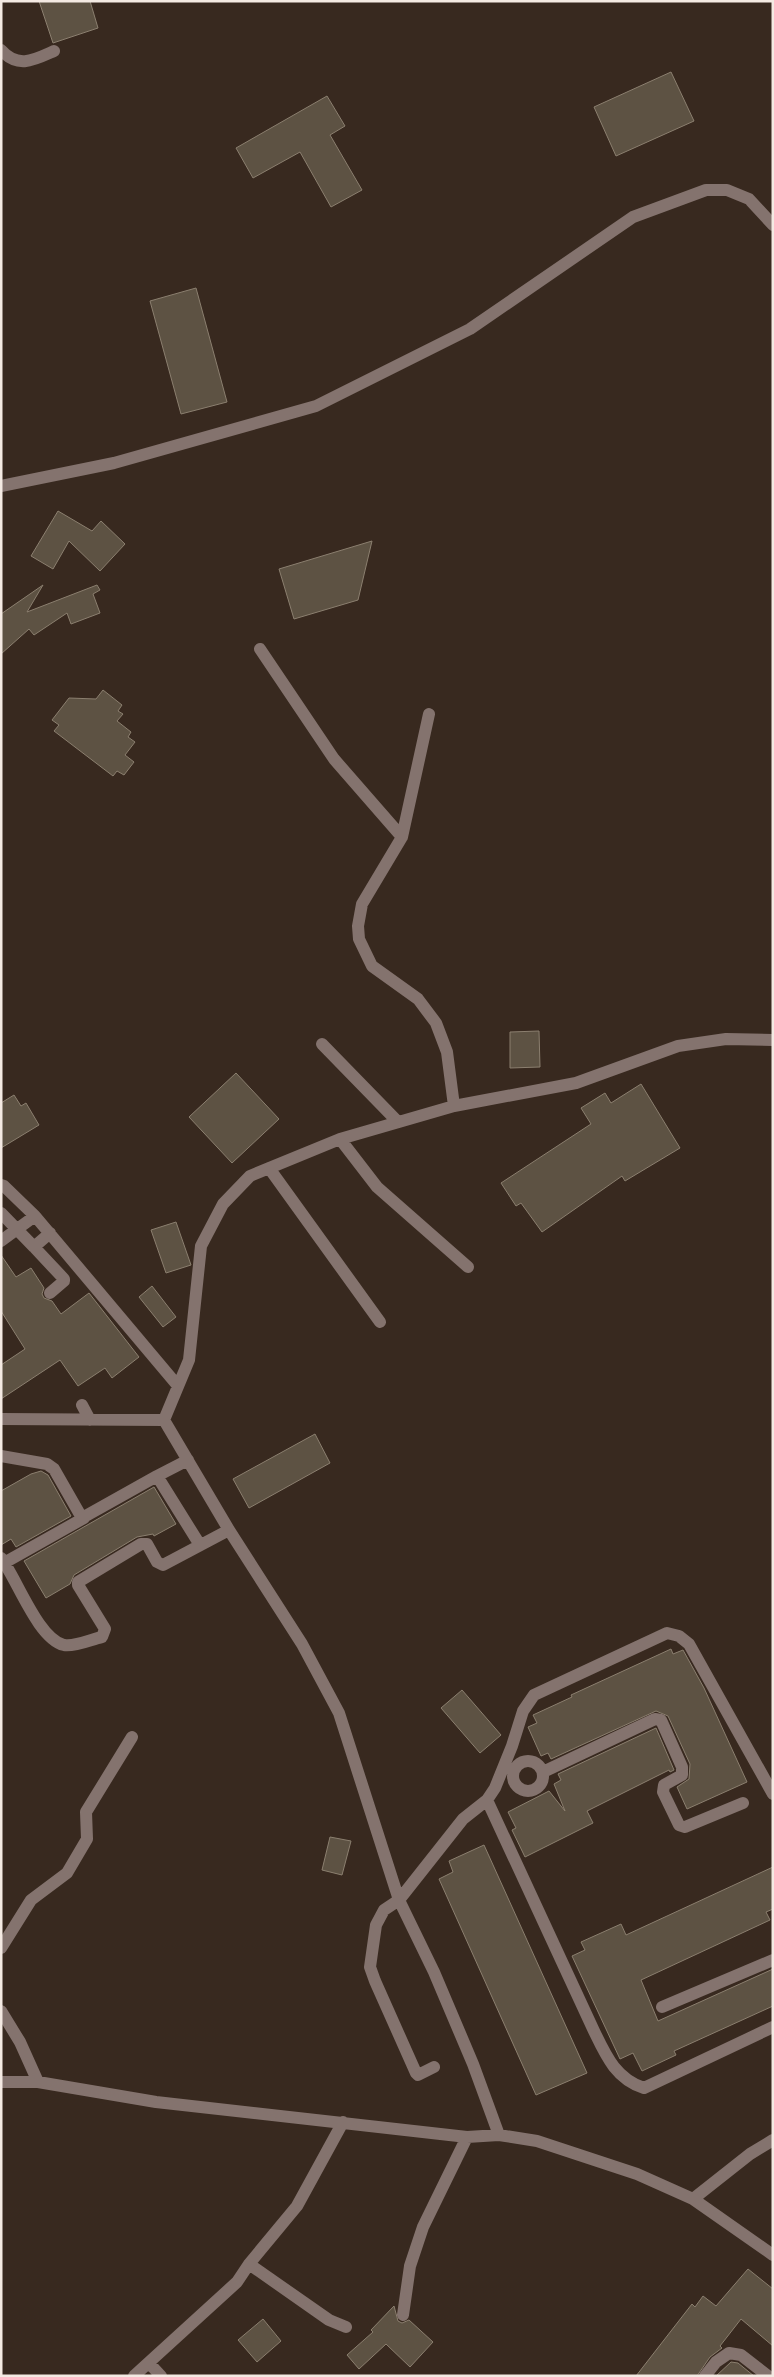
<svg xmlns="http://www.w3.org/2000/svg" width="774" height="2377" font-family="'Nunito Sans',sans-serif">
<rect width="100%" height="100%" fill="#38291f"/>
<!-- building -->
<path fill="#5d5243" stroke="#8b7f6f" d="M39 1H90L98 28 53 43Z
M671 72 694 121 616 156 594 107Z
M327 96 345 126 330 135 362 190 331 207 300 152 253 178 236 148Z
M196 288 227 402 181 414 150 301Z
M58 511 92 531 101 521 125 544 100 571 69 541 53 569 31 556Z
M372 541 358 600 294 619 279 569Z
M43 585 27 612 97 585 100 590 93 594 100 613 71 624 67 613 34 635 29 629 1 654V614Z
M103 690 122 705 118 711 123 714 117 721 131 732 128 737 135 742 125 755 134 762 124 775 117 771 113 776 54 731 59 725 52 720 69 698 96 699Z
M539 1031 540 1067 510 1068V1032Z
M236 1073 279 1119 232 1163 189 1117Z
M641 1084 680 1148 625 1181 622 1176 542 1232 521 1203 516 1206 501 1183 591 1124 581 1108 605 1093 611 1103Z
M14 1095 21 1106 26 1103 39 1125 1 1148V1103Z
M176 1222 191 1265 166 1273 151 1230Z
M1 1255 16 1277 31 1268 44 1288 42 1294 44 1298 52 1301 61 1314 89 1293 139 1357 112 1378 105 1368 78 1386 60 1360 1 1399V1365L25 1349 1 1311Z
M152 1286 176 1317 163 1327 139 1297Z
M315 1434 330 1463 249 1508 233 1479Z
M41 1471 48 1475 71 1516 16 1547 11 1539 1 1545V1491L31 1474Z
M154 1487 176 1524 154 1536 153 1534 137 1537 74 1575 70 1584 46 1598 24 1561Z
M671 1649 673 1654 683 1650 704 1688 747 1782 687 1809 677 1787 689 1779 690 1764 668 1716 656 1711 551 1759 548 1753 541 1756 528 1727 537 1723 533 1715 572 1697 571 1695Z
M462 1690 501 1735 480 1753 441 1708Z
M656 1728 674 1770 670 1772 669 1770 587 1811 593 1823 525 1857 512 1830 516 1828 508 1812 549 1791 565 1811 554 1784 561 1780 558 1774Z
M330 1837 351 1841 342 1875 322 1870Z
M484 1845 587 2073 536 2095 439 1879 453 1872 449 1861Z
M773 1867V1909L766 1912 770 1920 641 1980 658 2021 773 1969V2006L674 2051 676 2055 642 2071 633 2053 620 2059 572 1956 585 1950 581 1942 621 1924 626 1935Z
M748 2269 773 2289V2346L741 2319 720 2346 722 2348 710 2357 697 2376H636L692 2304 695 2307 703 2296 716 2306Z
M394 2306 398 2321 402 2323 409 2320 433 2342 410 2367 386 2344 359 2369 347 2355 373 2332 371 2330Z
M263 2319 281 2341 257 2362 238 2340Z
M731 2362 738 2363 754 2376H716Z"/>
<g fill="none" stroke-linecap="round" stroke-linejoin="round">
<!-- minor -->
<path stroke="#84736e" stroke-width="12" d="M1 50C18 69 34 60 54 51
M1 486 114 463 316 406 470 329 633 217 706 190H727L749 199 773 225
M260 649 334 759 402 837
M429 714 402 837 362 904 358 926 359 939 372 966 418 999 436 1023 447 1052 454 1106
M322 1044 398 1122
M340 1139 377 1187 468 1267
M269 1168 380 1322
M1 1185 4 1186 35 1216 178 1386
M1 1213 34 1247
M1 1241 35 1216
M50 1293 64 1281V1279L34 1247 50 1233
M82 1405 90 1420
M1 1419 164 1420
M1 1456 47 1464 54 1469 82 1518 157 1476 200 1545
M157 1476 188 1460
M1 1558C17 1579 38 1639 64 1645 75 1647 92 1639 102 1637L105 1629 78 1585V1582L141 1544H147L157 1562 163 1565 229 1530
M4 1563 84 1518
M513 1776a15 15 0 1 1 30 0a15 15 0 1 1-30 0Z
M543 1772 655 1719 661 1720 682 1767V1775L664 1785 663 1792 679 1825 685 1827 743 1803
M487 1800 594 2031C606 2056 616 2079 644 2088L773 2027
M1 1948 31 1900 67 1873 87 1839 86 1812 132 1737
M662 2007 773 1960
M1 2011 20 2042 38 2082
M434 2067 418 2075 416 2073 375 1981 370 1967 376 1925 384 1910 399 1900 463 1819 487 1800 495 1788 512 1746 523 1711 534 1695 667 1633 679 1636 689 1644 773 1794
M1 2082H38L156 2102 467 2137 499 2135 537 2141 637 2174 693 2199 773 2255
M499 2135 473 2064 434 1972 399 1900 339 1713 302 1644 229 1530 164 1420 189 1360 201 1246 223 1204 250 1176 340 1139 454 1106 576 1083 678 1046 726 1039 773 1040
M693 2199 750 2154 773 2140
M249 2264 329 2320 346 2327
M403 2315 410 2266 423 2227 467 2137
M149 2363 161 2376
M134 2376 237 2282 249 2264 297 2206 343 2122
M705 2376 716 2362 729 2353 741 2355 768 2376"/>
</g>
<!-- border -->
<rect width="774" height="2377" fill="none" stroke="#f4eae3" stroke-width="5"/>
</svg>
